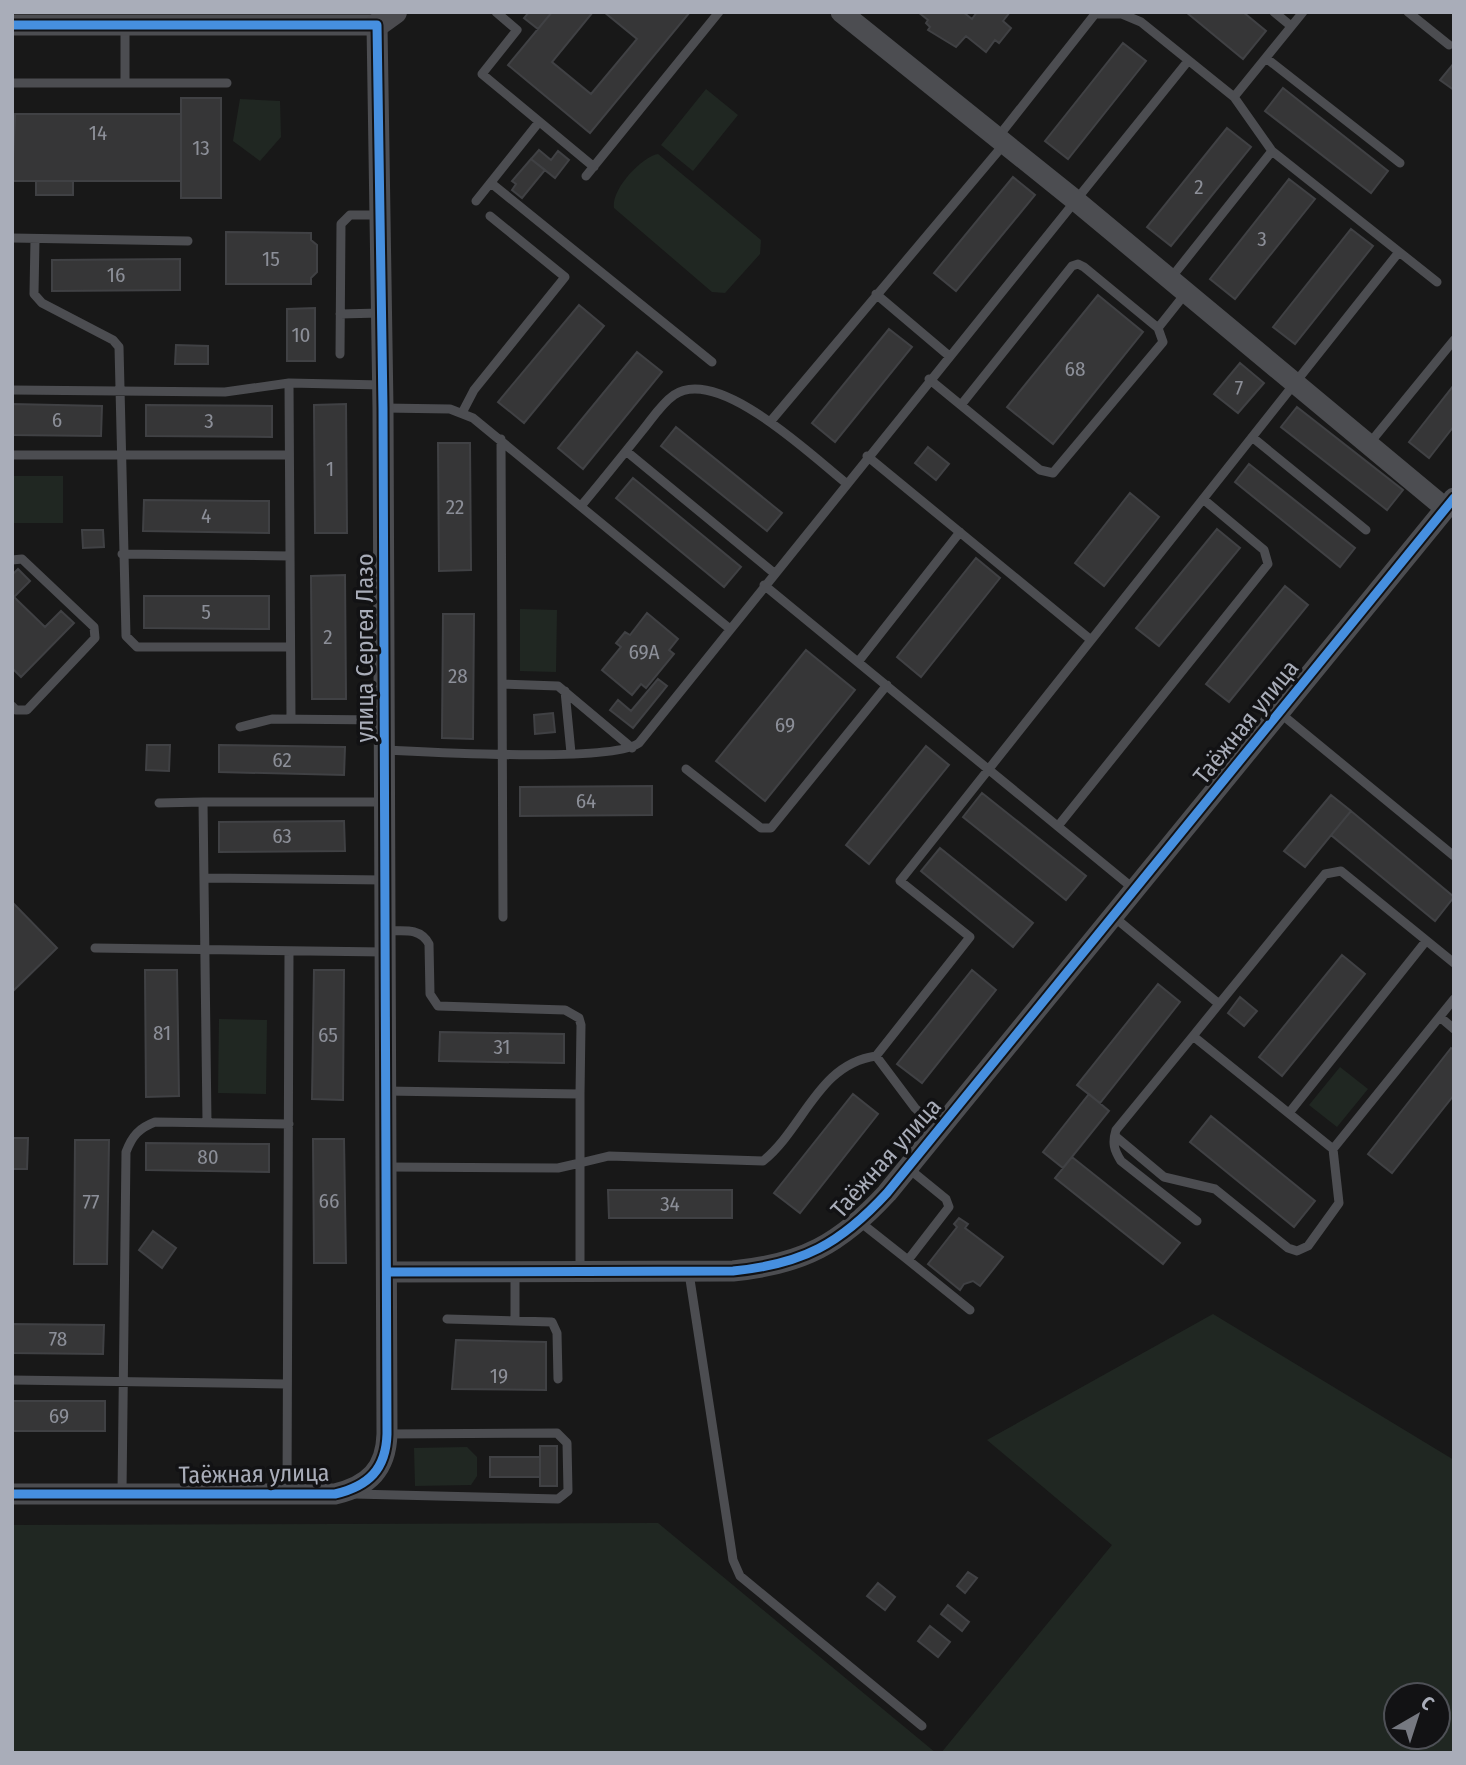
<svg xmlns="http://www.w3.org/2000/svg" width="1466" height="1765" font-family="'Fira Sans Condensed',sans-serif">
<rect width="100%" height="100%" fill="#181818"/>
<!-- green -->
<path fill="#202722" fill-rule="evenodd" d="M706 89 738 115 693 171 661 145Z
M240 99 280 101 281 137 260 161 233 141Z
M658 154 761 240 760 254 725 293 712 292 614 208C611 190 641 157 658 154Z
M12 476H63V523H12Z
M520 609 557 610 556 672 520 671Z
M219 1019 267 1020 266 1094 218 1093Z
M1340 1067 1368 1089 1337 1127 1309 1105Z
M1213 1314 1454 1460V1753H941L1112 1545 987 1440ZM1396 1695H1438V1737H1396Z
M467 1447 477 1457V1476L471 1485 415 1486 414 1448Z
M658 1523 936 1753H12V1525Z"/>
<!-- building -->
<path fill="#363637" stroke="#404144" stroke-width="2" d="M529 12H552L538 29 524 18Z
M552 12H593L552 62 591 94 637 39 604 12H690L590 133 508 65Z
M918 12H963L972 19 977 12H1010L1003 21 1011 28 999 43 995 40 986 52 966 36 956 47 928 30 930 27 926 23 928 20Z
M1186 12H1243L1266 31 1243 59Z
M1123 43 1146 61 1068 159 1045 141Z
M1454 63V90L1440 80Z
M1283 88 1388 171 1371 193 1265 111Z
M181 98H221V198H181Z
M15 114H181V181H12Z
M1227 128 1251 147 1171 246 1147 227Z
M539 150 551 160 558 151 569 160 555 178 531 159Z
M531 159 545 170 522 198 512 190 516 184 512 181Z
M1013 177 1035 195 956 291 934 273Z
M1289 179 1315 199 1235 299 1210 279Z
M36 181H73V195H36Z
M1351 229 1373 246 1295 344 1273 327Z
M226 232 311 233V240L317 245V272L311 278V284H226Z
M180 259V290L52 291V260Z
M1098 295 1143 332 1053 444 1007 407Z
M579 305 604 326 524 423 498 402Z
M315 308V361H287V309Z
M889 329 912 347 835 442 812 423Z
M176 345 208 346V364H175Z
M637 352 662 372 583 469 558 448Z
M1240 363 1264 383 1238 413 1214 394Z
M1454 385V426L1429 458 1409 442Z
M12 404 102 406 101 436 12 435Z
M346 404 347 533H315L314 405Z
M146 405 272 406V437L146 436Z
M1297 407 1403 490 1387 510 1281 427Z
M676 427 782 513 767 531 661 446Z
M438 443H470L471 570 439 571Z
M928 447 949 464 936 480 915 463Z
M1249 464 1355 548 1340 567 1235 482Z
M633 478 741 567 724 587 616 498Z
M1130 493 1159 517 1104 586 1075 563Z
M144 500 269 501V533L143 531Z
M1217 529 1240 548 1159 646 1136 628Z
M82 530H103L104 547 83 548Z
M976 558 1000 578 921 677 897 657Z
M18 569 30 581 14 597 45 627 61 611 74 623 21 677 12 668V575Z
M345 575 346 699H312L311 576Z
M1285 586 1308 605 1229 702 1206 684Z
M144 596H269V629L144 628Z
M647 613 678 639 669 650 674 654 646 688 641 684 632 695 602 670 621 647 616 643 625 632 630 635Z
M443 614H474L473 739 442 738Z
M806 650 855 690 765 801 716 761Z
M658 679 667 686 633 728 610 710 618 700 631 711Z
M553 713 555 732 535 734 534 715Z
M147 745H170L169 771 146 770Z
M219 745 345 747 344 775 219 772Z
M926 746 949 765 869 864 846 845Z
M652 786V815L520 816V787Z
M982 793 1086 876 1066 900 963 817Z
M1331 795 1351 811 1305 867 1284 851Z
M1351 811 1454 897 1435 921 1331 835Z
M344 821 345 851 219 852V822Z
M940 848 1033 923 1013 947 921 871Z
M12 902 57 948 12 992Z
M1342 955 1365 974 1282 1076 1259 1057Z
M145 970H177L179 1096 146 1097Z
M314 970H344L343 1100 312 1099Z
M972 970 996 990 922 1083 897 1064Z
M1158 984 1180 1002 1100 1103 1077 1085Z
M1240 997 1257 1011 1244 1026 1228 1013Z
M440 1032 564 1034V1063L439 1061Z
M1451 1048 1454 1050V1095L1392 1173 1368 1154Z
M853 1094 878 1114 800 1213 774 1193Z
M1089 1094 1109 1111 1063 1168 1043 1152Z
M1211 1116 1315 1201 1294 1227 1190 1142Z
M12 1138H28L27 1169H12Z
M313 1139H344L346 1263H314Z
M75 1140H109L107 1264H74Z
M146 1143 269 1144V1172L146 1170Z
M1072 1157 1180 1243 1163 1264 1055 1178Z
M608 1190H732V1218H609Z
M959 1218 968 1224 965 1228 1003 1257 980 1286 973 1281 964 1284 960 1290 928 1264 957 1227 954 1224Z
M153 1231 176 1248 162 1268 139 1250Z
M12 1324 104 1325 103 1354 12 1353Z
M456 1340 546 1342V1390L452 1389Z
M12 1401H105V1431H12Z
M540 1446H557V1486H540Z
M490 1457H540V1477H490Z
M968 1572 977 1578 965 1593 957 1586Z
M878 1583 895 1597 885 1610 867 1596Z
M948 1605 969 1622 962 1631 941 1614Z
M930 1626 950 1642 938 1657 918 1641Z"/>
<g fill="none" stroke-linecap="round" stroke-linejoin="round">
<!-- service -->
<path stroke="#4c4d51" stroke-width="9" d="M496 12 517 30 482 74 594 167
M1274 12 1291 26
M1408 12 1449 45
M1266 58 1400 163
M12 83H227
M125 83V26
M1234 97 1303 12
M998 137 1095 14H1122L1141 22 1234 97 1272 151 1171 278
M1272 151 1437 282
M586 176 719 12
M491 183 712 362
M476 201 539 122
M12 238 188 241
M35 239 34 294 42 303 113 340 119 347 126 636 137 647H290
M876 294 948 355
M340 314 380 313
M1158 328 1185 294
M340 354 341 224 350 215H379
M929 379C966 409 1003 440 1040 470L1053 473 1163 342 1158 328 1084 267 1078 264 1072 266 961 405
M289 383 291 719
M12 390 225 392 289 383 382 385
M384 408 450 409 473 418 730 629
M462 413 474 390 565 277 490 216
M770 422 1005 143
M1252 437 1366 530
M501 439 503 917
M1369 444 1454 340
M626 451 774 573
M12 455H289
M867 456 1091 640
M581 506C602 481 622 456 642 431 652 419 661 404 674 395 718 365 812 456 846 483
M122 554 290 556
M12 560 22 559 94 627 95 638 27 710H16L12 706
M764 585 1134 889
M858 662 960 532
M502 684 558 686 632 748
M565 691 571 753
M1280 713 1454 856
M240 727 272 719 384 720
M385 750C427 752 613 763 639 743L1188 61
M686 769 761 828H771L887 685
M159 803 203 802
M1058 826 1268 564 1264 550 1203 499
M204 878 384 880
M1114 917 1219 1004 1193 1036 1333 1149 1454 999
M386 931C403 931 420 927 429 944L430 994 438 1006 565 1010 579 1018 581 1025 580 1094
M95 948 384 952
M1219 1004 1325 874 1341 871 1454 963
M1440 1017 1454 1029
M1193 1036 1116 1130C1112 1143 1114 1150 1121 1161L1197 1221
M386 1091 580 1094V1163L609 1156 763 1161C804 1128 818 1064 876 1056
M1289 1113 1426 941
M207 1122 203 802H383
M939 1130 915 1108 876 1056 970 937 900 881 1399 252
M1115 1136 1164 1177 1215 1189 1288 1248 1297 1251 1308 1246 1339 1203 1333 1149
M387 1167 558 1168 580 1163V1270
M860 1222 908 1260 949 1207 946 1199 908 1168
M908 1260 970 1310
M689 1273 733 1560 740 1576 922 1726
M515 1318V1272
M447 1319 552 1322 557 1333 558 1379
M12 1380 286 1384
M122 1492 126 1152C132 1136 139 1128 155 1122L289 1124
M287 1493 289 952
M354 1494 558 1499 568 1491 567 1443 557 1433 387 1434"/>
<!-- tertiary -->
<path stroke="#4c4d51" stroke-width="21" d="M841 12 1075 200 1445 508
M12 25H377L383 408 387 1434C386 1469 369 1486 335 1494H12
M387 1272 733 1271C803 1264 840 1244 887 1193L1454 498"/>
<!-- secondary -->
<path stroke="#4b4b4f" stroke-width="24" d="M377 25 395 12"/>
<!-- cycleway casing -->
<g stroke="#121214" stroke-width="13">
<path id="cycleway" d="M12 25H377L383 408 387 1434C386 1469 369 1486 335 1494H12
M387 1272 733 1271C803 1264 840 1244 887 1193L1454 498"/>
</g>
<!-- cycleway -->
<use href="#cycleway" stroke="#468fdf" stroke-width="9"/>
</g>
<g text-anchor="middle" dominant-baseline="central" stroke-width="7" stroke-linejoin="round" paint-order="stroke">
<!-- number labels -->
<g font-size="21" fill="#8c8f98">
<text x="98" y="133">14</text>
<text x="201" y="148">13</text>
<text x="1199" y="187">2</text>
<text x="1262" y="239">3</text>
<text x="271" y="259">15</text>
<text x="116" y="275">16</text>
<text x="301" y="335">10</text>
<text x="1075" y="369">68</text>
<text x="1239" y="388">7</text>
<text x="57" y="420">6</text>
<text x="209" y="421">3</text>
<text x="330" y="469">1</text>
<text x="455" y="507">22</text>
<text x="206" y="516">4</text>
<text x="206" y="612">5</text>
<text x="328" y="637">2</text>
<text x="644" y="652">69А</text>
<text x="458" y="676">28</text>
<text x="785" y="725">69</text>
<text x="282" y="760">62</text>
<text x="586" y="801">64</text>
<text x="282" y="836">63</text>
<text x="162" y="1033">81</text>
<text x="328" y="1035">65</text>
<text x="502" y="1047">31</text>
<text x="208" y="1157">80</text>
<text x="329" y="1201">66</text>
<text x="91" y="1202">77</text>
<text x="670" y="1204">34</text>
<text x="58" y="1339">78</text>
<text x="499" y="1376">19</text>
<text x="59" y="1416">69</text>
</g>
<!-- street labels -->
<g font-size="24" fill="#a9adb9" stroke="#121214">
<text transform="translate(365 648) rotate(-90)">улица Сергея Лазо</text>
<text transform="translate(1246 722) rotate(-51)">Таёжная улица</text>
<text transform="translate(886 1158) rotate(-48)">Таёжная улица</text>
<text transform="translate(254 1474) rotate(-1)">Таёжная улица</text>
</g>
</g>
<!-- border -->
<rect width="1466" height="1765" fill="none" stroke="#a9adb9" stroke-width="28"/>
<!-- north arrow -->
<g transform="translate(1417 1716) rotate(39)"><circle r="33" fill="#121214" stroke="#4e5056" stroke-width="2"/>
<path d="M0-5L12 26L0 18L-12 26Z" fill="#767981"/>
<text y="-10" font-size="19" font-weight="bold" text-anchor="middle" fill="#a9adb9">С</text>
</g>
</svg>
